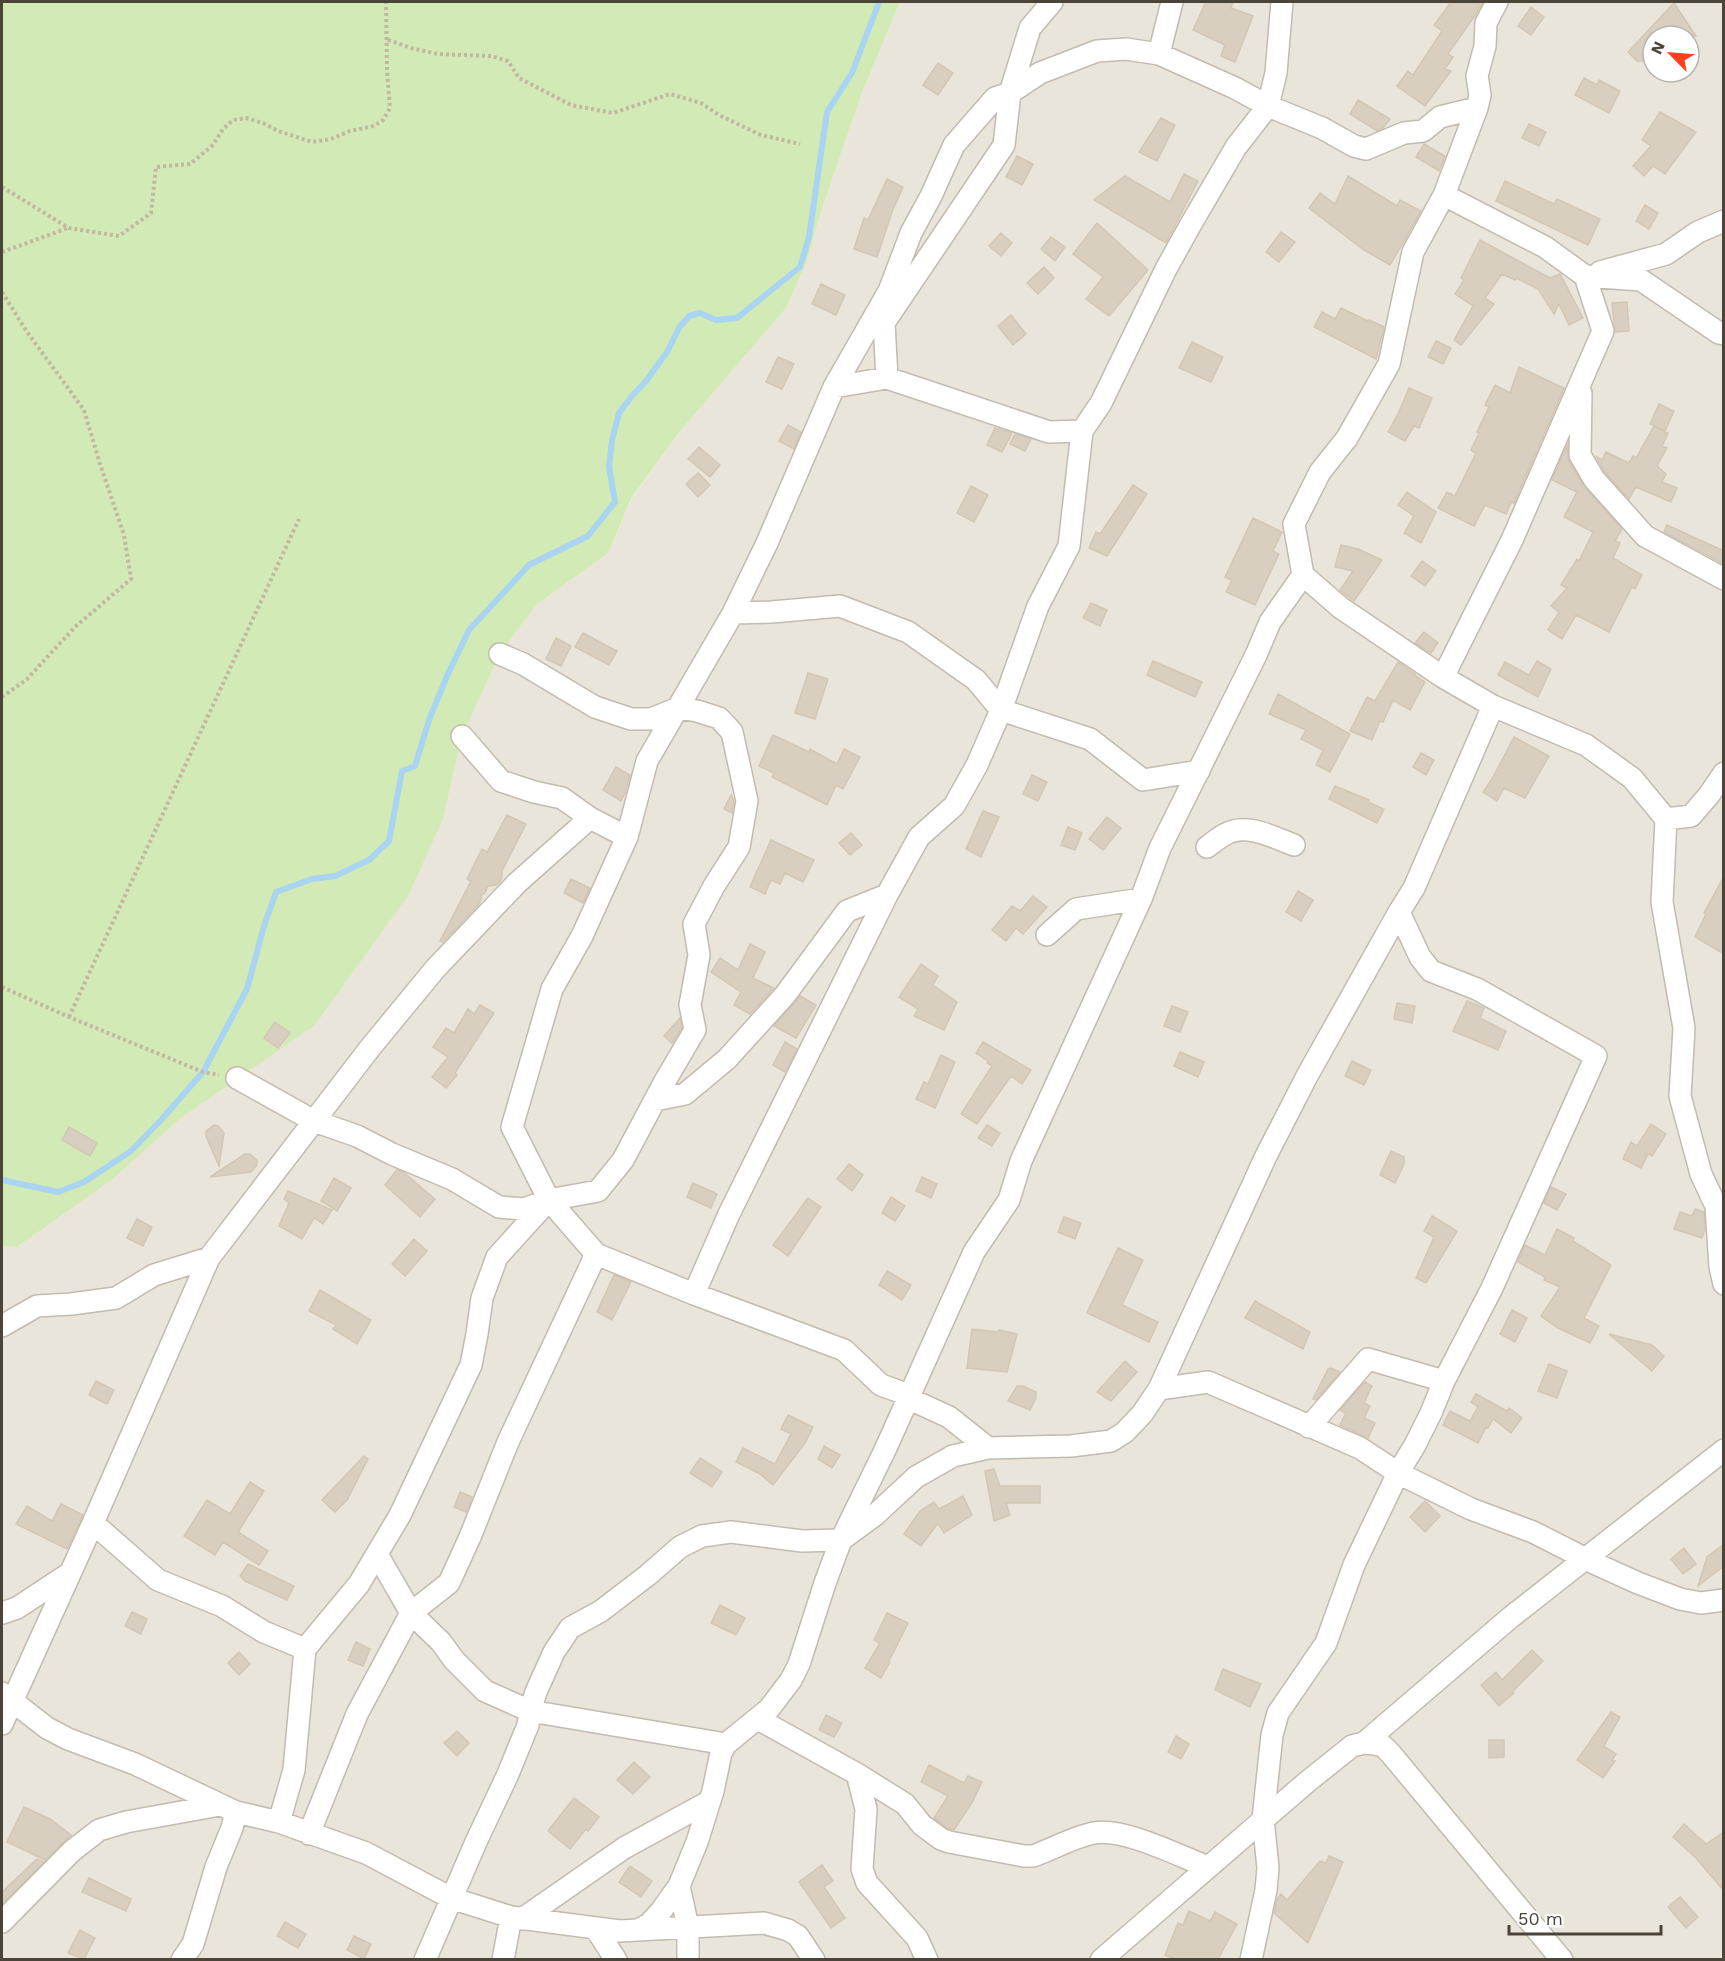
<svg xmlns="http://www.w3.org/2000/svg" width="1725" height="1961" font-family="'Work Sans',sans-serif">
<rect width="100%" height="100%" fill="#f6f3ec"/>
<!-- residential -->
<path fill="#eae5da" fill-rule="evenodd" d="M900 2H1723V1959L2 1960V1246L17 1247 113 1179 181 1118 237 1078 443 819 462 736 500 654 536 605 608 553 632 498 681 430 786 308 807 261 822 208 863 90ZM1653 36H1689V72H1653Z"/>
<!-- grass -->
<path fill="#d2eab5" d="M2 2H900L863 90 822 208 807 261 786 308 681 430 632 497 608 553 536 605 500 654 462 736 443 819 409 894 315 1025 181 1118 113 1179 17 1247 2 1246Z"/>
<g fill="none" stroke-linecap="round" stroke-linejoin="round">
<!-- stream -->
<path stroke="#a9d4f2" stroke-width="6" d="M2 1180 58 1192 84 1182 131 1151 162 1119 203 1072 247 989 264 926 276 892 312 879 335 876 369 860 389 841 402 771 415 766 429 720 447 676 469 630 529 565 588 536 615 502 609 467 612 440 619 413 632 396 646 381 667 352 679 328 689 316 700 313 716 320 737 318 800 267 809 237 827 112 852 73 879 2"/>
</g>
<!-- building -->
<path fill="#d8cfc1" stroke="#d3c7b4" stroke-width="1.5" d="M1206 2H1233L1231 8 1253 16 1235 62 1221 56 1225 45 1193 30Z
M1451 2H1483L1476 14 1448 54 1453 57 1445 69 1451 71 1425 106 1397 86 1408 71 1413 75 1442 31 1434 25Z
M1674 3 1696 36H1653V51L1643 61H1637L1628 52Z
M1531 7 1544 17 1531 35 1518 26Z
M938 63 953 73 938 95 923 85Z
M1584 78 1597 85 1599 80 1620 91 1609 113 1575 95Z
M1358 100 1390 119 1383 128 1377 131 1350 114Z
M1660 112 1696 132 1665 174 1653 166 1644 176 1633 166 1651 146 1642 140Z
M1161 118 1175 125 1157 161 1139 152Z
M1529 124 1546 132 1539 146 1522 138Z
M1424 144 1445 156 1439 171 1416 157Z
M1017 156 1033 164 1022 185 1006 177Z
M1184 174 1198 181 1166 243 1094 200 1125 176 1170 202Z
M1348 176 1397 206 1400 200 1421 211 1390 265 1364 250 1309 208 1320 193 1335 204Z
M887 179 903 187 892 212 877 257 854 249 864 218 868 220Z
M1505 181 1554 204 1557 199 1600 219 1588 245 1496 201Z
M1645 205 1658 213 1649 229 1636 221Z
M1097 223 1148 270 1109 316 1086 299 1103 277 1073 254Z
M1281 232 1295 242 1279 262 1266 252Z
M1001 233 1012 243 1001 256 989 246Z
M1051 237 1065 247 1055 261 1041 249Z
M1480 240 1550 278 1560 274 1583 318 1569 325 1559 304 1554 314 1538 289 1516 278 1515 280 1502 274 1485 298 1494 304 1461 345 1454 340 1473 306 1455 294 1464 280 1461 278Z
M1044 267 1054 278 1038 294 1027 283Z
M821 284 845 295 836 315 812 304Z
M1627 302 1629 331 1615 332 1612 303Z
M1341 308 1368 321 1369 320 1384 327 1376 359 1314 327 1322 312 1335 319Z
M1011 315 1026 334 1013 345 998 326Z
M1436 341 1451 348 1443 364 1428 357Z
M1192 342 1223 357 1211 382 1179 368Z
M778 357 794 364 782 389 766 382Z
M1519 367 1564 388 1514 503 1511 502 1506 514 1485 505 1474 526 1438 508 1447 492 1455 496 1476 453 1471 450 1479 433 1477 432 1489 407 1485 405 1495 385 1510 393Z
M1409 388 1432 398 1419 428 1414 426 1405 441 1388 432 1398 414Z
M1659 404 1674 411 1665 431 1650 424Z
M788 425 801 432 794 449 779 441Z
M1654 426 1668 433 1662 446 1667 448 1657 466 1666 474 1662 482 1677 488 1671 502 1636 487 1629 499 1604 471 1596 456 1602 460 1606 452 1629 463 1633 456 1636 458Z
M995 428 1012 433 1002 452 987 445Z
M1015 434 1031 439 1025 451 1010 444Z
M1567 445 1569 461 1583 485 1622 529 1615 541 1620 543 1613 558 1642 575 1635 589 1632 587 1609 632 1576 615 1562 639 1548 630 1559 612 1551 606 1567 588 1561 585 1577 559 1579 561 1593 532 1564 517 1577 492 1552 480Z
M699 447 720 465 710 477 688 459Z
M698 473 710 485 698 497 686 484Z
M1133 485 1147 494 1107 556 1089 548 1096 532 1100 534Z
M971 486 988 495 974 522 957 513Z
M1407 492 1436 512 1421 543 1404 533 1414 516 1398 505Z
M1253 518 1282 532 1273 551 1279 554 1255 605 1226 592 1232 580 1225 577Z
M1667 525 1724 551V564L1664 532Z
M1341 545 1358 549 1382 560 1354 601 1340 590 1353 571 1335 567Z
M1422 561 1436 571 1425 586 1411 576Z
M1091 603 1107 610 1100 626 1083 618Z
M1424 632 1438 643 1431 653 1415 643Z
M583 633 617 651 609 665 575 647Z
M556 638 571 646 561 666 546 659Z
M1153 661 1202 682 1195 697 1147 675Z
M1537 661 1551 669 1538 697 1498 675 1505 662 1529 675Z
M1398 662 1415 674 1414 675 1425 682 1410 710 1393 700 1383 722 1380 721 1372 740 1350 731 1367 697 1375 701Z
M808 673 828 679 815 719 795 713Z
M1278 694 1350 734 1330 772 1316 765 1323 750 1301 739 1306 730 1269 714Z
M773 735 809 752 810 749 837 764 844 749 860 757 843 789 836 785 827 805 772 777 774 773 759 766Z
M1514 737 1549 756 1525 798 1504 788 1497 801 1483 792 1492 779Z
M1421 753 1434 760 1426 775 1413 767Z
M616 767 630 775 625 793 621 801 603 790Z
M1032 775 1047 782 1038 801 1023 794Z
M1335 786 1369 800 1368 802 1384 809 1377 823 1329 799Z
M731 795 734 801 732 813 724 809Z
M983 811 999 817 981 857 966 849Z
M507 815 526 824 502 871V877L500 882 496 885 488 886 485 893 480 896 482 898 478 905 443 942 440 941 471 881 467 879 482 849 487 852Z
M1107 817 1121 828 1103 850 1089 839Z
M1068 827 1082 833 1075 850 1061 845Z
M851 833 862 845 850 855 839 843Z
M771 840 814 860 803 882 785 873 780 884 771 880 765 894 750 887Z
M1724 876V954L1695 937 1706 914 1704 913Z
M571 879 590 888 583 903 564 893Z
M1298 891 1313 900 1301 921 1286 912Z
M1033 896 1047 907 1023 934 1016 928 1006 941 992 930 1012 906 1020 911Z
M750 944 765 952 753 978 774 988 750 1014 734 1005 741 992 711 972 720 958 738 970Z
M921 964 938 976 933 985 957 1002 944 1030 914 1016 918 1009 899 997Z
M800 996 816 1005 796 1038 774 1026Z
M1467 1001 1484 1008 1480 1018 1506 1031 1498 1050 1453 1031Z
M1397 1003 1415 1006 1412 1023 1394 1019Z
M480 1005 494 1013 455 1073 457 1075 446 1088 432 1077 448 1057 433 1047 446 1028 454 1033 468 1009 474 1014Z
M1172 1006 1188 1012 1180 1032 1164 1026Z
M680 1018 682 1028 672 1043 664 1036Z
M275 1022 290 1033 278 1048 264 1038Z
M785 1042 797 1049 785 1072 773 1065Z
M983 1042 1031 1070 1022 1084 1011 1076 977 1124 961 1114 992 1066 987 1063 988 1061 976 1053Z
M1180 1052 1204 1062 1198 1077 1174 1066Z
M941 1055 955 1062 935 1108 916 1099 924 1082 928 1084Z
M1352 1061 1371 1070 1364 1085 1345 1076Z
M1651 1124 1666 1134 1652 1156 1645 1152 1648 1154 1641 1168 1623 1159 1631 1142 1637 1146Z
M214 1125 218 1126 224 1133 219 1166 206 1136V1131Z
M987 1125 1000 1133 992 1146 978 1138Z
M69 1127 97 1143 90 1156 62 1140Z
M1391 1151 1404 1157V1164L1395 1183 1380 1175Z
M245 1154H250L257 1160V1165L251 1172 210 1177Z
M849 1164 863 1175 852 1191 837 1179Z
M397 1170 403 1172 435 1199 420 1217 385 1185Z
M922 1177 937 1184 931 1198 916 1191Z
M334 1178 351 1188 337 1211 321 1201Z
M693 1183 717 1194 711 1208 687 1197Z
M1551 1187 1566 1194 1557 1210 1544 1203Z
M288 1191 332 1210 323 1224 314 1218 302 1239 279 1226 289 1203 284 1199Z
M891 1197 905 1206 895 1221 882 1213Z
M808 1198 821 1207 788 1256 773 1245Z
M1695 1209 1704 1212 1705 1229 1702 1238 1674 1229 1680 1212 1692 1216Z
M1432 1216 1457 1231 1426 1283 1416 1278 1434 1237 1424 1231Z
M1064 1217 1081 1223 1075 1239 1058 1232Z
M137 1219 152 1227 143 1246 127 1238Z
M1557 1229 1574 1238 1573 1241 1611 1265 1584 1318 1599 1326 1590 1343 1558 1328 1541 1316 1560 1287 1544 1280 1545 1277 1518 1262 1525 1245 1545 1255Z
M414 1239 427 1251 405 1276 392 1264Z
M1118 1248 1143 1260 1122 1305 1158 1322 1149 1342 1087 1313Z
M887 1271 911 1285 902 1300 879 1285Z
M614 1275 631 1282 612 1320 597 1312Z
M320 1290 371 1320 357 1344 333 1329 336 1325 309 1311Z
M1255 1301 1310 1332 1303 1349 1245 1318Z
M1512 1310 1527 1318 1515 1342 1500 1334Z
M972 1329 999 1332V1330L1017 1334 1007 1372 967 1368Z
M1609 1334 1652 1345 1664 1356 1652 1371Z
M1125 1361 1137 1372 1111 1401 1097 1392Z
M1549 1364 1567 1371 1557 1398 1538 1391Z
M1331 1368 1340 1372 1316 1400 1313 1399 1328 1369Z
M96 1381 114 1390 107 1404 89 1395Z
M1365 1382 1372 1386 1364 1403 1370 1406 1364 1418 1375 1423 1368 1438 1340 1425 1346 1413 1340 1410Z
M1017 1386H1023L1036 1392V1398L1030 1410 1008 1401Z
M1476 1394 1507 1411 1509 1408 1522 1418 1511 1433 1493 1419 1488 1428 1486 1427 1478 1443 1443 1425 1450 1411 1470 1421 1478 1407 1471 1402Z
M788 1415 813 1427 805 1443 773 1485 760 1474 736 1462 743 1448 775 1464 791 1434 781 1429Z
M824 1446 840 1455 832 1468 818 1459Z
M364 1456 368 1459 347 1500 335 1512 322 1500Z
M700 1458 722 1472 712 1487 690 1473Z
M994 1469 1000 1486H1040V1503H1006L1010 1515 994 1521 985 1471Z
M250 1482 264 1491 238 1532 268 1551 259 1565 223 1542 215 1555 184 1536 207 1500 230 1514Z
M460 1492 472 1497 466 1512 454 1507Z
M963 1496 972 1515 944 1533 938 1523 921 1546 904 1534 920 1511 934 1502 939 1509Z
M1425 1501 1440 1516 1425 1532 1410 1517Z
M61 1504 83 1515 67 1549 16 1524 27 1506 52 1521Z
M1724 1544V1566L1698 1586 1707 1557Z
M1684 1548 1696 1564 1683 1574 1671 1559Z
M248 1564 294 1586 287 1600 245 1581 240 1576Z
M720 1605 745 1618 736 1635 711 1623Z
M132 1612 147 1619 141 1634 125 1626Z
M887 1613 908 1623 889 1661 890 1662 881 1678 865 1668 880 1643 874 1640Z
M356 1642 370 1649 363 1666 348 1660Z
M1532 1650 1543 1661 1512 1692 1514 1693 1499 1706 1481 1685 1496 1672 1502 1680Z
M239 1652 250 1664 239 1675 228 1663Z
M1223 1669 1261 1684 1250 1707 1215 1690Z
M1611 1712 1620 1717 1604 1746 1616 1754 1612 1760 1615 1761 1603 1778 1577 1760Z
M826 1715 842 1723 834 1737 819 1730Z
M457 1731 469 1743 457 1756 444 1743Z
M1176 1736 1189 1744 1181 1759 1168 1752Z
M1489 1740H1504V1757L1489 1758Z
M634 1762 650 1777 633 1794 617 1780Z
M929 1765 964 1783 968 1776 982 1782 973 1801 954 1830 947 1828 934 1818 948 1796 921 1782Z
M574 1798 599 1817 588 1831 586 1829 570 1849 548 1831Z
M24 1807 50 1819 71 1835 45 1860 7 1842Z
M1684 1824 1706 1844 1724 1832V1891L1695 1857 1673 1837Z
M1329 1856 1343 1862 1308 1943 1274 1913 1277 1899 1281 1894 1287 1900 1320 1861 1326 1863Z
M37 1859 44 1862 2 1904V1892Z
M822 1865 833 1881 824 1887 845 1918 831 1928 799 1882Z
M630 1866 652 1881 641 1897 619 1882Z
M89 1878 131 1899 126 1911 82 1892Z
M1680 1897 1698 1917 1686 1928 1668 1907Z
M1189 1911 1210 1921 1215 1912 1237 1924 1218 1959H1175L1165 1955 1178 1923 1183 1925Z
M285 1922 306 1934 298 1948 277 1936Z
M80 1930 95 1938 84 1959 68 1953Z
M354 1936 371 1944 364 1959 347 1950Z"/>
<g fill="none" stroke-linecap="round" stroke-linejoin="round">
<!-- street casing -->
<g stroke="#c2bbae" stroke-width="24">
<path id="street" d="M1159 54 1172 2
M1600 272 1666 254 1698 232 1724 221
M1585 276 1641 280 1719 333 1724 334
M887 378 884 323 1004 145 1010 93 1040 73 1097 51 1126 49 1159 54 1235 88 1268 106 1276 73 1282 2
M834 387 887 378 1049 432 1082 431 1101 403 1166 269 1191 224 1236 147 1268 106 1322 128 1354 146 1366 149 1404 133 1423 131 1440 117 1477 108
M1581 393 1580 455 1594 479 1645 536 1724 579
M733 613 772 612 840 606 908 632 976 680 1001 710 1090 739 1143 780 1199 771
M1443 677 1341 608 1303 575 1294 524 1320 472 1347 438 1389 364 1413 252 1444 195
M1493 706 1586 745 1632 778 1666 819 1662 902 1684 1028 1680 1096 1701 1174 1716 1206 1720 1267 1724 1284
M462 736 501 781 534 792 562 798 590 818
M1666 819 1691 816 1709 795 1724 773
M1207 847C1213 843 1219 837 1226 834 1246 822 1275 838 1294 845
M1047 935 1076 909 1141 899
M237 1078 314 1121 357 1136 392 1154 452 1179 499 1207 524 1209 549 1200 598 1191 623 1160 665 1081 695 1030 690 1005 699 955 694 924 714 886 739 847 747 801 732 732 719 718 697 711 678 708 651 719H631L595 707 523 664 500 654
M655 1100 685 1094 727 1059 785 995 847 911 887 895 919 837 954 806 977 765 1001 710 1038 606 1069 546 1082 431
M694 1294 729 1214 887 895
M2 1326 37 1306 71 1304 116 1298 154 1275 209 1258
M1159 1389 1208 1382 1360 1448 1398 1473 1471 1509 1533 1532 1596 1564 1638 1583 1680 1599 1701 1603 1724 1600
M1309 1427 1368 1359 1444 1381
M988 1448 949 1417 912 1400 909 1395 881 1385 844 1350 694 1294 596 1254 549 1200 512 1127 552 989 582 936 627 837 647 761 733 613 767 543 834 387 889 291 911 233 931 196 954 145 995 98 1010 93 1030 28 1052 2
M93 1523 158 1580 222 1606 264 1632 305 1649 359 1584 400 1515 471 1365 477 1334 482 1298 497 1257 546 1203
M377 1554 411 1613 441 1642 454 1660 485 1691 530 1711 726 1744
M2 1613 17 1608 70 1573
M2 1693 47 1728 68 1739 135 1764 236 1812 279 1822 366 1853 451 1898 511 1917 620 1931 638 1930 649 1924 661 1911 679 1886 697 1842 713 1791 721 1753 726 1744 769 1709 791 1680 799 1664 825 1583 841 1540 885 1450 974 1252 1009 1200 1021 1161 1141 899 1160 848 1256 655 1270 622 1303 575
M758 1719 857 1774 905 1804 922 1825 941 1839 949 1842 1024 1856H1033C1053 1849 1073 1837 1094 1833 1123 1827 1179 1856 1208 1867
M2 1724 93 1523 209 1258 370 1048 435 969 517 883 590 818 627 837
M1364 1743 1511 1617 1724 1450
M857 1774 866 1809 862 1869 867 1883 917 1938 927 1960
M279 1822 294 1770 305 1649
M309 1834 357 1714 411 1613 449 1583 470 1537 508 1442 596 1254
M679 1886 688 1927V1960
M522 1919 624 1848 710 1801
M2 1922 72 1851 99 1830 126 1822 220 1805
M596 1929 616 1960
M638 1930 764 1923 788 1930 798 1936 814 1960
M182 1960 193 1944 216 1867 232 1828 236 1812
M425 1960 476 1842 508 1774 528 1725 530 1711 536 1692 554 1652 570 1628 601 1611 648 1575 680 1547 702 1536 731 1532 802 1541 841 1540 875 1515 916 1477 953 1456 988 1448 1071 1446 1111 1441 1125 1432 1142 1414 1159 1389 1266 1156 1307 1076 1399 912
M503 1960 511 1917
M1101 1960 1307 1782 1352 1746 1364 1743 1375 1744 1383 1746 1391 1754 1562 1960
M1251 1960 1266 1890 1268 1868 1263 1819 1272 1735 1278 1713 1326 1643 1354 1565 1398 1473 1415 1445 1431 1413 1444 1381 1492 1288 1596 1056 1477 989 1431 971 1420 957 1399 912 1414 888 1493 706 1443 677 1512 540 1603 331 1585 276 1545 247 1444 195 1477 108 1480 95 1477 76 1485 46 1486 23 1497 2"/>
</g>
<!-- path -->
<path stroke="#c4b79f" stroke-width="4" stroke-dasharray="3 3" stroke-linecap="butt" d="M388 40 411 48 438 54 491 56 508 61 519 78 571 105 613 113 670 94 701 103 719 115 761 135 800 144
M2 187 69 228 119 236 151 213 156 167 190 164 213 145 223 129 233 120 246 118 263 123 278 131 312 142 331 139 350 131 374 126 383 120 390 108 387 71 386 2
M2 252 68 228
M2 292 27 332 84 410 100 464 124 535 131 579 75 627 27 679 2 697
M2 987 69 1017 203 1072 219 1075
M69 1017 299 519"/>
<!-- street -->
<use href="#street" stroke="#fff" stroke-width="21"/>
</g>
<!-- border -->
<rect width="1725" height="1961" fill="none" stroke="#4b4439" stroke-width="6"/>
<!-- north arrow -->
<g transform="translate(1671 54) rotate(295)"><circle r="28" fill="#ffffff" stroke="#b7b4b0" stroke-width="1.5"/>
<path d="M0-4.5L10 22L0 15L-10 22Z" fill="#fc3f1d"/>
<text y="-9" font-size="16" font-weight="bold" text-anchor="middle" fill="#4b4439">N</text>
</g>
<!-- scale -->
<path d="M1509 1925v9h152v-9" fill="none" stroke="#4b4439" stroke-width="3"/>
<text x="1518" y="1925" font-size="18" fill="#4b4439" stroke="#ffffff" stroke-width="4.5" paint-order="stroke">50 m</text>
</svg>
